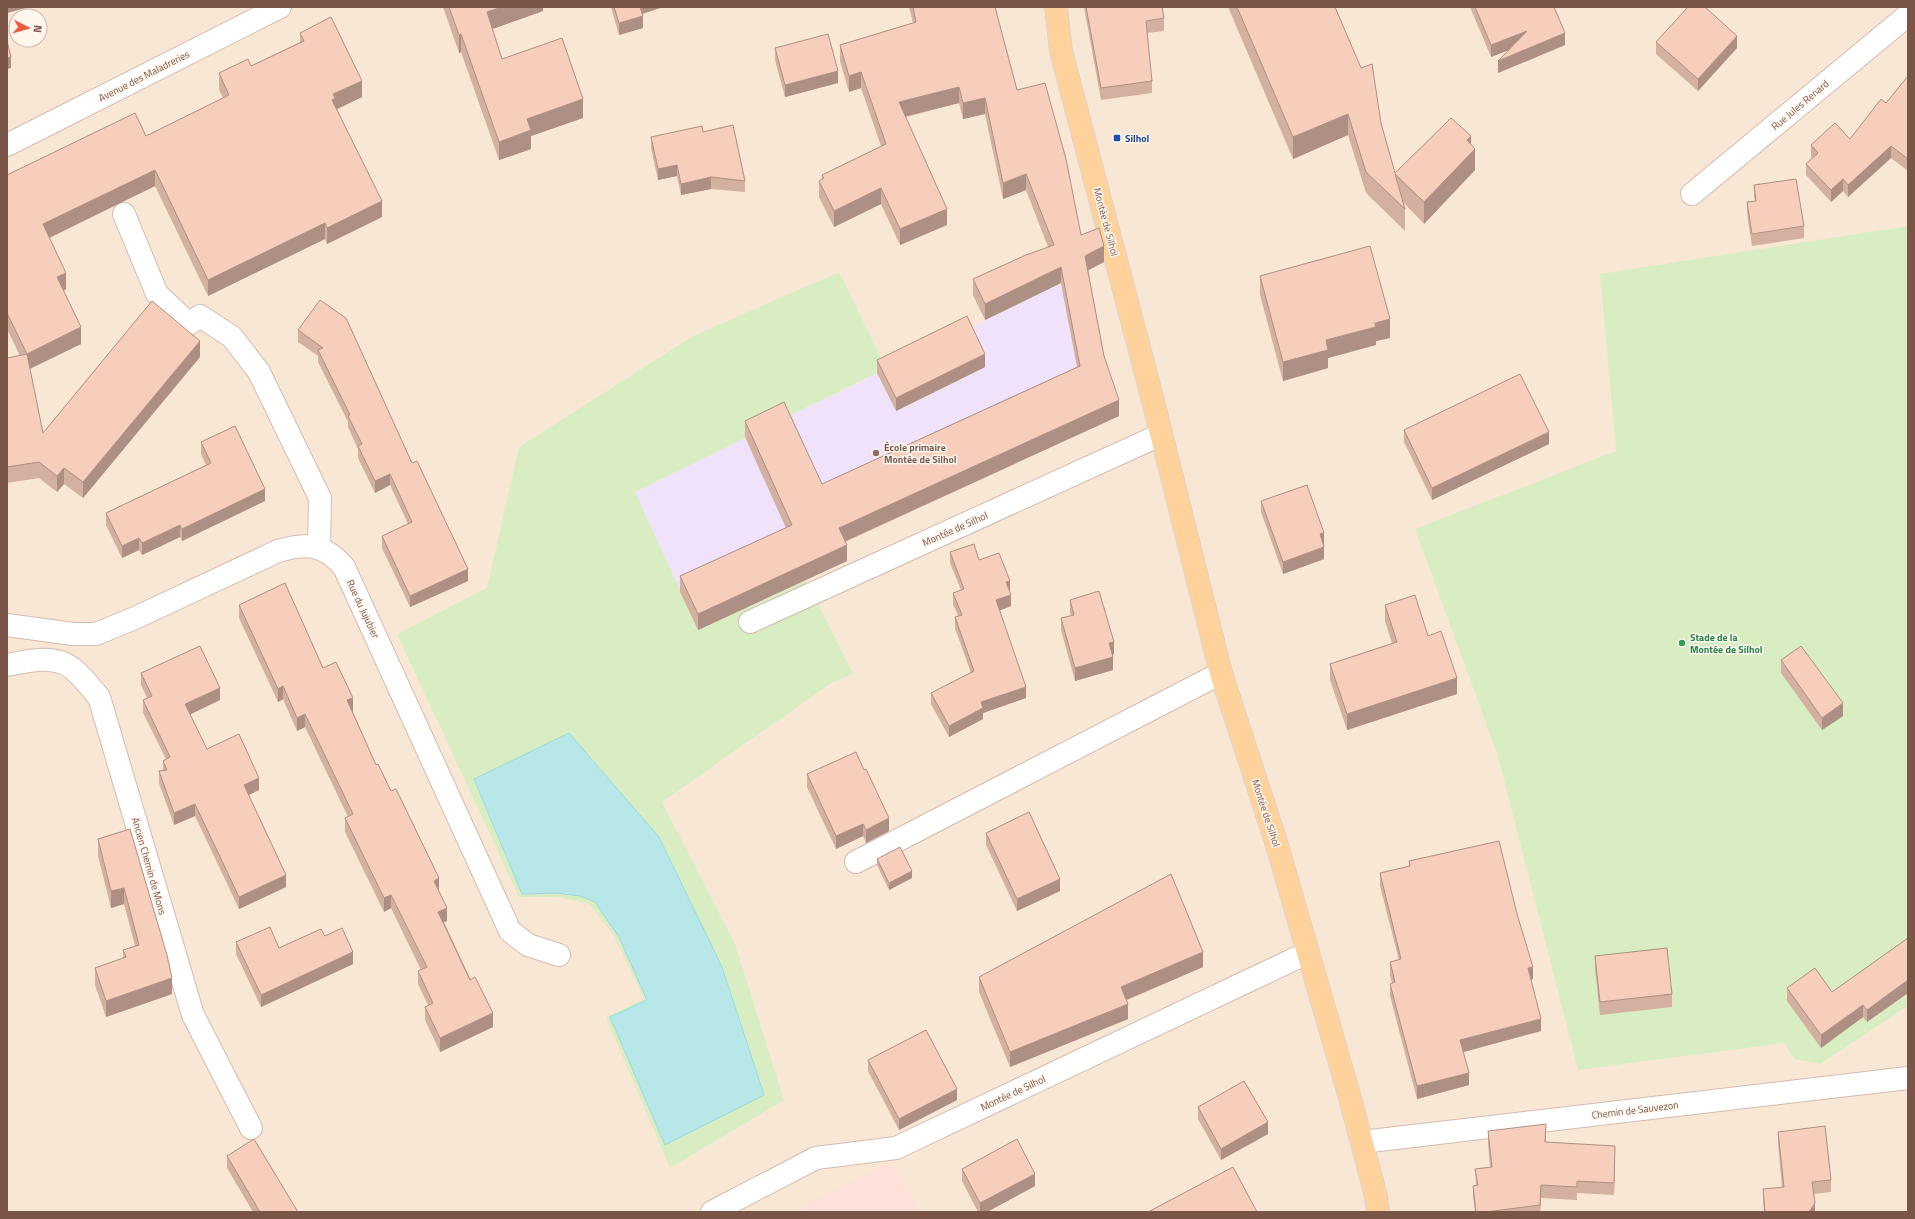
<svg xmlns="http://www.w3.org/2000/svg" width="1915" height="1219" font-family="'Titillium Web',sans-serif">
<rect width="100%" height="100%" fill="#fef3e6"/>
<path fill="#f9e7d6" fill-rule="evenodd" d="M7,7H1908V1212H7ZM16,16H40V40H16Z"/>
<path fill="#ffe1d9" d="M891,1161L921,1212H805L803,1205Z"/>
<path fill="#f0e2fb" d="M1085,275L1104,371L1119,416L839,544L847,561L698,630L635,492L1051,288Z"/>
<g fill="#d8eec2">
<path d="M1908,226V1006L1820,1064L1794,1059L1784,1043L1578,1070L1498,756L1415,529L1616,451L1600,274Z"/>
<path d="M839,272L886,368L635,492L698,630L806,580L853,674L830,684L662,802L735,944L784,1100L670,1168L606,1017L644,999L614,936L589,904L558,897H519L397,634L487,588L519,447L693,336Z"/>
</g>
<path fill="#b8e7ea" stroke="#9dd9dd" d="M569,733L659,837L722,967L764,1095L665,1145L610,1017L647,1000L619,937L595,902L580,896L556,893L522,894L474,779Z"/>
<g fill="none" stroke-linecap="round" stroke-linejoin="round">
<defs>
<g id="minor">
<path d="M7,145L280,7"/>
<path d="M1692,194L1908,15"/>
<path d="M124,214L157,294L189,324L200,316L232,337L259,372L320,498L319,547"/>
<path d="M750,622L1160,435"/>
<path d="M7,625L73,634H96L135,618L278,551C306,543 323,543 344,567L510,931L528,945L559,955"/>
<path d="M7,665C28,661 55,654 73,669C83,677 91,688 99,697L193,1015L251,1128"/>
<path d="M856,862L1221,673"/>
<path d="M1362,1142L1908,1078"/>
<path d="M712,1212L816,1158L896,1148L1307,953"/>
</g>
<path id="major" d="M1056,7L1061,51L1150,389L1221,673L1277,845L1350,1098L1376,1196L1378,1212"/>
</defs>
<use href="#minor" stroke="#d4bbad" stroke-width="24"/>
<use href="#major" stroke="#ddd3cf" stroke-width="24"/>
<use href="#minor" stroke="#fff" stroke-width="22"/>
<use href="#major" stroke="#ffd29c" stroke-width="22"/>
</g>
<g fill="#d4b0a1">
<path d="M443,7H543V11L492,29L502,59L583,118L531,136V149L499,160L461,52L459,53Z"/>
<path d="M611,7H663L642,14L643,28L619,35Z"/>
<path d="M909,7H995L1017,90L1081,235L1104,262L1088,270L1104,356L1119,416L845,542L847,561L698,630L680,592V576L786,528L745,437V421L822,484L1077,367L1061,283L985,320L973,295V279L1048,247L1026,190L1003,199L985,114L963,119L959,103L906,117L947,225L900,245L881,204L834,227L819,197V181L822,179V175L881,146L861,88L849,92L840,61V45L913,23Z"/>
<path d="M1084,7H1162L1164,18V31L1147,33L1152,81V93L1101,100Z"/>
<path d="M1228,7H1335L1381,123L1395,173L1471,145L1475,170L1424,224L1404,203L1405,209V231L1366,193L1348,135L1293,159Z"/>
<path d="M1470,7H1554L1565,45L1498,73L1508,50L1491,57Z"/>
<path d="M300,33L362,97L337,109L382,217L327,244L325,239L208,296L155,186L49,237L66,289L64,291L81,344L30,369L43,433L200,357L83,498L64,484L57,492L39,478L7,483V358L20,356L7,329V175L146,136L223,98L219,90V73L251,66L300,42Z"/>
<path d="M1656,42L1737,48L1698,91L1656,54Z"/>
<path d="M775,48L838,83L785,97L775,60Z"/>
<path d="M1908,76V171L1891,158L1848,197L1843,191L1831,202L1806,175V164L1812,158L1811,157V145L1850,139L1886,103Z"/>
<path d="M703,132L745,181V192L711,189L681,195L677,176L658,180L651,148V137Z"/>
<path d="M1754,185L1804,226V238L1752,246L1747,214V202L1755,201L1754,197Z"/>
<path d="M1260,276L1390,338L1376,341V345L1328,358V368L1283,381L1260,295Z"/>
<path d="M320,300L412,463L468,581L410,607L382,548V536L408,524L390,485L375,493L358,458V449L348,427V422L318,362V356L298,342V330Z"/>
<path d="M877,360L985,367L896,411L877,373Z"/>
<path d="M1404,430L1549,444L1432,500L1404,442Z"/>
<path d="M201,442L265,501L182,541L180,537L142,555L139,550L122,558L106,525V513L206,465L201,454Z"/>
<path d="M1261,501L1324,544V559L1283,574L1261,512Z"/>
<path d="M950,552L979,560L1010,592L1011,606L1000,610L1026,698L983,713V719L949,737L931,704V693L971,673L955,628V617L958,616L953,604V593L961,590L950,563Z"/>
<path d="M1070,600L1114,654L1113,655V670L1075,681L1061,630V618L1071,616L1070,612Z"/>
<path d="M239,605L323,668L353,712L376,765L439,891L447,921L444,922L493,1027L440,1052L425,1020V1007L428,1005L418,984V971L421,970L391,908L384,912L345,832V818L348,817L305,727L297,731L283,699L278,702L239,618Z"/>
<path d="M1385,605L1428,636L1457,694L1347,730L1330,680V664L1392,643L1385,621Z"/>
<path d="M1781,660L1843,716L1822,730L1781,673Z"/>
<path d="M141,673L220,700L190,714L207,749L259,790L249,795L286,887L239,909L195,816L174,825L159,783V771L163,770V761L166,759L143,713V700L147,698L141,685Z"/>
<path d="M807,774L889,831L866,843L863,836L836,849L807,787Z"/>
<path d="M130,829L172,994L106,1017L95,985V968L123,958V950L135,946L124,904L111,908L98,856V839Z"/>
<path d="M986,833L1060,891L1017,911L986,845Z"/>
<path d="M877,859L912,878L889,890L877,865Z"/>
<path d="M1409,861L1533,979L1531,980L1541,1031L1463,1052L1469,1085L1417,1099L1390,996V984L1392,983L1390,975V962L1399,960L1380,886V873L1409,866Z"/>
<path d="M325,936L353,964L261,1007L236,954V942L279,948Z"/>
<path d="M1908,938V993L1867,1022L1863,1017L1821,1048L1787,1001V988L1832,992Z"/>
<path d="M1595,956L1672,994V1007L1600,1015L1595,969Z"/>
<path d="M1203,967L1127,1000L1128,1019L1010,1067L979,992V977Z"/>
<path d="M868,1060L957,1100L899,1130L868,1071Z"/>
<path d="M1198,1107L1268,1134L1221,1160L1198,1119Z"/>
<path d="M1488,1131L1546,1136V1142L1615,1158L1614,1195L1577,1193V1200L1541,1198L1540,1212H1475L1473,1198V1186L1476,1185L1475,1169L1490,1167L1488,1144Z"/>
<path d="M1778,1132L1831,1180V1192L1814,1194L1815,1212H1764L1763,1202V1189L1782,1187L1778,1144Z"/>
<path d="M227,1156L298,1212H253L227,1168Z"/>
<path d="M962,1169L1035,1186L987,1212H978L962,1181Z"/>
</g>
<g fill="#ad9083">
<path d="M7,7H26V8L7,13Z"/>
<path d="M502,7H543V11L487,31V12Z"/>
<path d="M639,7H663L639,15Z"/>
<rect x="7" y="16" width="1" height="11"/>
<path d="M643,16V28L619,35V23Z"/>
<path d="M1527,31V43L1491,57V45Z"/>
<path d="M1565,33V45L1498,73V61Z"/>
<path d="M461,34V52L459,53V35Z"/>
<path d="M1737,36V48L1698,91V79Z"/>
<path d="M11,57V68L7,69V58Z"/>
<path d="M838,71V83L785,97V85Z"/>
<path d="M861,72V88L849,92V76Z"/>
<path d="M362,81V97L335,110L332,100L333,94Z"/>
<path d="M959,87V103L899,118V102Z"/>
<path d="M985,98V114L963,119V103Z"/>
<path d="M583,99V118L531,136V149L499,160V142L527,119Z"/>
<path d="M1348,114V135L1293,159V137Z"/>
<path d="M1471,136V153L1475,149V170L1424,224V202L1467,140Z"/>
<path d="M1891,146V158L1848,197V185Z"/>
<path d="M677,165V176L658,180V169Z"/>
<path d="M155,170V186L43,241V224Z"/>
<path d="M1026,174V190L1003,199V183Z"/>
<path d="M711,177V189L681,195V184Z"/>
<path d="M1843,179V191L1831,202V190Z"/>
<path d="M881,188V204L834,227V211Z"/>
<path d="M382,201V217L327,244V228Z"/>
<path d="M947,209V225L900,245V229Z"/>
<path d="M325,223V239L208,296V280Z"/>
<path d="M1104,246V262L1085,272V256Z"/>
<path d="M1061,267V283L985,320V304Z"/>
<path d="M66,273V289L57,294V277Z"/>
<path d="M1390,319V338L1376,341V345L1328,358V368L1283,381V362L1326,340L1375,323Z"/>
<path d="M81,327V344L27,370V354Z"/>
<path d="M200,341V357L83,498V482Z"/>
<path d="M985,354V367L896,411V398Z"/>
<path d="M1119,400V416L839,544V528Z"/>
<path d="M1549,432V444L1432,500V488Z"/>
<path d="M64,468V484L57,492V476Z"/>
<path d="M390,474V485L375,493V481Z"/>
<path d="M265,489V501L182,541V529Z"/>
<path d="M180,525V537L142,555V543Z"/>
<path d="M1324,533V544L1320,546V534Z"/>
<path d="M139,538V550L122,558V546Z"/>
<path d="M847,545V561L698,630V614Z"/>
<path d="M1324,547V559L1283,574V562Z"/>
<path d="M468,569V581L410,607V596Z"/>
<path d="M1010,581V592L1006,582Z"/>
<path d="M1011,595V606L996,612V600Z"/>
<path d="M1114,642V654L1109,656V643Z"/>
<path d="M1113,657V670L1075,681V668Z"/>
<path d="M1457,678V694L1347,730V714Z"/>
<path d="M283,686V699L278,702V689Z"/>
<path d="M1026,687V698L983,713V719L949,737V726L981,702Z"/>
<path d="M220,688V700L185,717V704Z"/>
<path d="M353,698V712L347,714V700Z"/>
<path d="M1843,703V716L1822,730V718Z"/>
<path d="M305,714V727L297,731V718Z"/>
<path d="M259,778V790L244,797V785Z"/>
<path d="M195,804V816L174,825V813Z"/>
<path d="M889,818V831L866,843V830Z"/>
<path d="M863,824V836L836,849V836Z"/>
<path d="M912,871V878L889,890V883Z"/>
<path d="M286,875V887L239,909V897Z"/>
<path d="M439,878V891L434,881Z"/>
<path d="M1060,879V891L1017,911V899Z"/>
<path d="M124,888V904L111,908V891Z"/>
<path d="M391,895V908L384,912V898Z"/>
<path d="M447,908V921L438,925V912Z"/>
<path d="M353,952V964L261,1007V995Z"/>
<path d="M1203,952V967L1121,1002V987Z"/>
<path d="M1533,967V979L1528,980V968Z"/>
<path d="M172,978V994L106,1017V1001Z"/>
<path d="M1908,980V993L1867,1022V1010Z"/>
<path d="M1128,1004V1019L1010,1067V1052Z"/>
<path d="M1863,1005V1017L1821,1048V1035Z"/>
<path d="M493,1013V1027L440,1052V1038Z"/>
<path d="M1541,1019V1031L1460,1053V1040Z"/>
<path d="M1469,1073V1085L1417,1099V1086Z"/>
<path d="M957,1089V1100L899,1130V1119Z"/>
<path d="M1268,1122V1134L1221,1160V1149Z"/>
<path d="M1546,1124V1136L1545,1155V1142Z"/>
<path d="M1615,1146V1158L1614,1195V1183Z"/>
<path d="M1035,1174V1186L987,1212H980V1203Z"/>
<path d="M1541,1185V1198L1540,1212V1205Z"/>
<path d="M1815,1203V1212H1809Z"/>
</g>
<g fill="#f7cdbb" stroke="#ad9083">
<path d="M449,7H502L487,12L502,59L562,38L583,99L527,119L531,130L499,142L461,34L459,35Z"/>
<path d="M614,7H640L643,16L619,23Z"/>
<path d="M913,7H995L1017,90L1045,83L1066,159L1081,235L1099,228L1104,246L1085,256L1104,356L1119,400L839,528L847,545L698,614L680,576L792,525L745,421L784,402L822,484L1080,366L1061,267L985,304L973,279L1026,255L1054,245L1026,174L1003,183L985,98L963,103L959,87L899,102L947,209L900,229L881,188L834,211L819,181L824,178L822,175L886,144L861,72L849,76L840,45L916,22Z"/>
<path d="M1086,7H1162L1164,18L1146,21L1152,81L1101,88Z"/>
<path d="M1237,7H1335L1361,68L1372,64L1381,123L1395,173L1451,118L1471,136L1467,140L1475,149L1424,202L1395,174L1405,209L1366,172L1348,114L1293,137Z"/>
<path d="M1475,7H1554L1565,33L1498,61L1527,31L1491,45Z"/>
<path d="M1688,7H1705L1737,36L1698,79L1656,42Z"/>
<path d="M331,17L362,81L333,94L335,98L332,100L382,201L327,228L325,223L208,280L155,170L43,224L66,273L57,277L81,327L27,354L7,313V175L135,113L146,136L229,95L219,73L248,59L251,66L304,41L300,33Z"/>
<path d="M828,34L838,71L785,85L775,48Z"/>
<path d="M7,41L11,57L7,58Z"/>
<path d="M1908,76V159L1891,146L1848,185L1843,179L1831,190L1806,164L1818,153L1811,145L1835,123L1850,139L1881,99L1886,103Z"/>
<path d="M733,125L745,181L711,177L681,184L677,165L658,169L651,137L702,126L703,132Z"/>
<path d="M1796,179L1804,226L1752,234L1747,202L1756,201L1754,185Z"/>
<path d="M1370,246L1390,319L1375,323L1376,327L1326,340L1328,350L1283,362L1260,276Z"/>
<path d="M320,300L346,318L412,463L417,461L468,569L410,596L382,536L412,522L390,474L375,481L358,446L362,444L348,416L350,415L318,350L323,348L298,330Z"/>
<path d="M152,301L200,341L83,482L64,468L57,476L39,462L7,467V358L27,354L43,433Z"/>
<path d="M967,316L985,354L896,398L877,360Z"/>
<path d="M1520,374L1549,432L1432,488L1404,430Z"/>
<path d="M235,426L265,489L182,529L180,525L142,543L139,538L122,546L106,513L211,463L201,442Z"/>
<path d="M1307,485L1324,533L1320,534L1324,547L1283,562L1261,501Z"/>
<path d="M974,544L979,560L999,553L1010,581L1006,582L1011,595L996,600L1026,687L981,702L983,708L949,726L931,693L974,671L955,617L962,615L953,593L964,589L950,552Z"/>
<path d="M285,583L323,668L336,662L353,698L347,700L376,765L378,764L391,791L396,789L439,878L434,881L447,908L438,912L470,980L475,977L493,1013L440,1038L425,1007L433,1003L418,971L427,967L391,895L384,898L345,818L353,814L305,714L297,718L283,686L278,689L239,605Z"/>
<path d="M1099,591L1114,642L1109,643L1113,657L1075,668L1061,618L1074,615L1070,600Z"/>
<path d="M1415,595L1428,636L1441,631L1457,678L1347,714L1330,664L1397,642L1385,605Z"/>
<path d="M200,646L220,688L185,704L207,749L239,734L259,778L244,785L286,875L239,897L195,804L174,813L159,771L167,770L163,761L170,757L143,700L152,696L141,673Z"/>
<path d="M1801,646L1843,703L1822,718L1781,660Z"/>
<path d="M856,752L864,770L866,769L889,818L866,830L863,824L836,836L807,774Z"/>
<path d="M1029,812L1060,879L1017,899L986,833Z"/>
<path d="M130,829L167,955L172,978L106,1001L95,968L126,957L123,950L139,945L124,888L111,891L98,839Z"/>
<path d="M1499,841L1517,914L1533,967L1528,968L1541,1019L1460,1040L1469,1073L1417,1086L1390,984L1395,982L1390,962L1401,959L1380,873L1410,866L1409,861Z"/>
<path d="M900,847L912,871L889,883L877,859Z"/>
<path d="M1171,874L1203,952L1121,987L1128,1004L1010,1052L979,977Z"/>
<path d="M270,927L279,948L321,929L325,936L342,928L353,952L261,995L236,942Z"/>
<path d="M1908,938V980L1867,1010L1863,1005L1821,1035L1787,988L1815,968L1832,992Z"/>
<path d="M1667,948L1672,994L1600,1002L1595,956Z"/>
<path d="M926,1030L957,1089L899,1119L868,1060Z"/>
<path d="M1244,1081L1268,1122L1221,1149L1198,1107Z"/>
<path d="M1546,1124L1545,1142L1615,1146L1614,1183L1577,1181V1187L1541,1185L1540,1205L1486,1212H1476L1473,1186L1478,1185L1475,1169L1492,1167L1488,1131Z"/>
<path d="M1825,1126L1831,1180L1812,1182L1815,1203L1809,1212H1765L1763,1189L1784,1187L1778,1132Z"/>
<path d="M254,1139L298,1212H260L227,1156Z"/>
<path d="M1017,1139L1035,1174L980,1203L962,1169Z"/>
<path d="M1233,1167L1257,1212H1148Z"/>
</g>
<rect fill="#1a4fb4" stroke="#fff7ee" stroke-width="1.5" x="1113" y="134" width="8" height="8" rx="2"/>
<circle fill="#8d6e63" stroke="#fff7ee" stroke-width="1.5" cx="876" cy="453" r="4"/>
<circle fill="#2e9e5b" stroke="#fff7ee" stroke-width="1.5" cx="1682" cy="643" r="4"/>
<g text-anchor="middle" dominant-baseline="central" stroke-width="3" stroke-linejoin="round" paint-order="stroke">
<g font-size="10" fill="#7b5547" stroke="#fff7ee">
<text transform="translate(144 76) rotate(-27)">Avenue des Maladreries</text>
<text transform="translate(1800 105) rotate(-40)">Rue Jules Renard</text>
<text transform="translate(1106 222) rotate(75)">Montée de Silhol</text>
<text transform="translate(955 529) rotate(-24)">Montée de Silhol</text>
<text transform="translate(363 609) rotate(65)">Rue du Jujubier</text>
<text transform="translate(1266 813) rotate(72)">Montée de Silhol</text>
<text transform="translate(149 866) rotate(74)">Ancien Chemin de Mons</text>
<text transform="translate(1013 1093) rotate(-25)">Montée de Silhol</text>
<text transform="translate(1635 1110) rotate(-7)">Chemin de Sauvezon</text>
</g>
<g font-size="10" font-weight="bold" fill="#164399" stroke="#fff7ee" text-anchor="start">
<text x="1125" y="138">Silhol</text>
</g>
<g font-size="10" font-weight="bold" fill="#785e54" stroke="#fff7ee" text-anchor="start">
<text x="884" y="447">École primaire<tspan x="884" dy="12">Montée de Silhol</tspan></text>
</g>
<g font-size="10" font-weight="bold" fill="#27864d" stroke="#fff7ee" text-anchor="start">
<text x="1690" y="637">Stade de la<tspan x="1690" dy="12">Montée de Silhol</tspan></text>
</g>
</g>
<rect width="1915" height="1219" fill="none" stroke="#7b5547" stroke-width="16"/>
<g transform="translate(28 28) rotate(96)"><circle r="19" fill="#fff7ee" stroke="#cab6ab"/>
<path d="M0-3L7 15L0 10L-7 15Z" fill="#f35840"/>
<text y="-6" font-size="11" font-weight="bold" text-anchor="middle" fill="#7b5547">N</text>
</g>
</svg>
